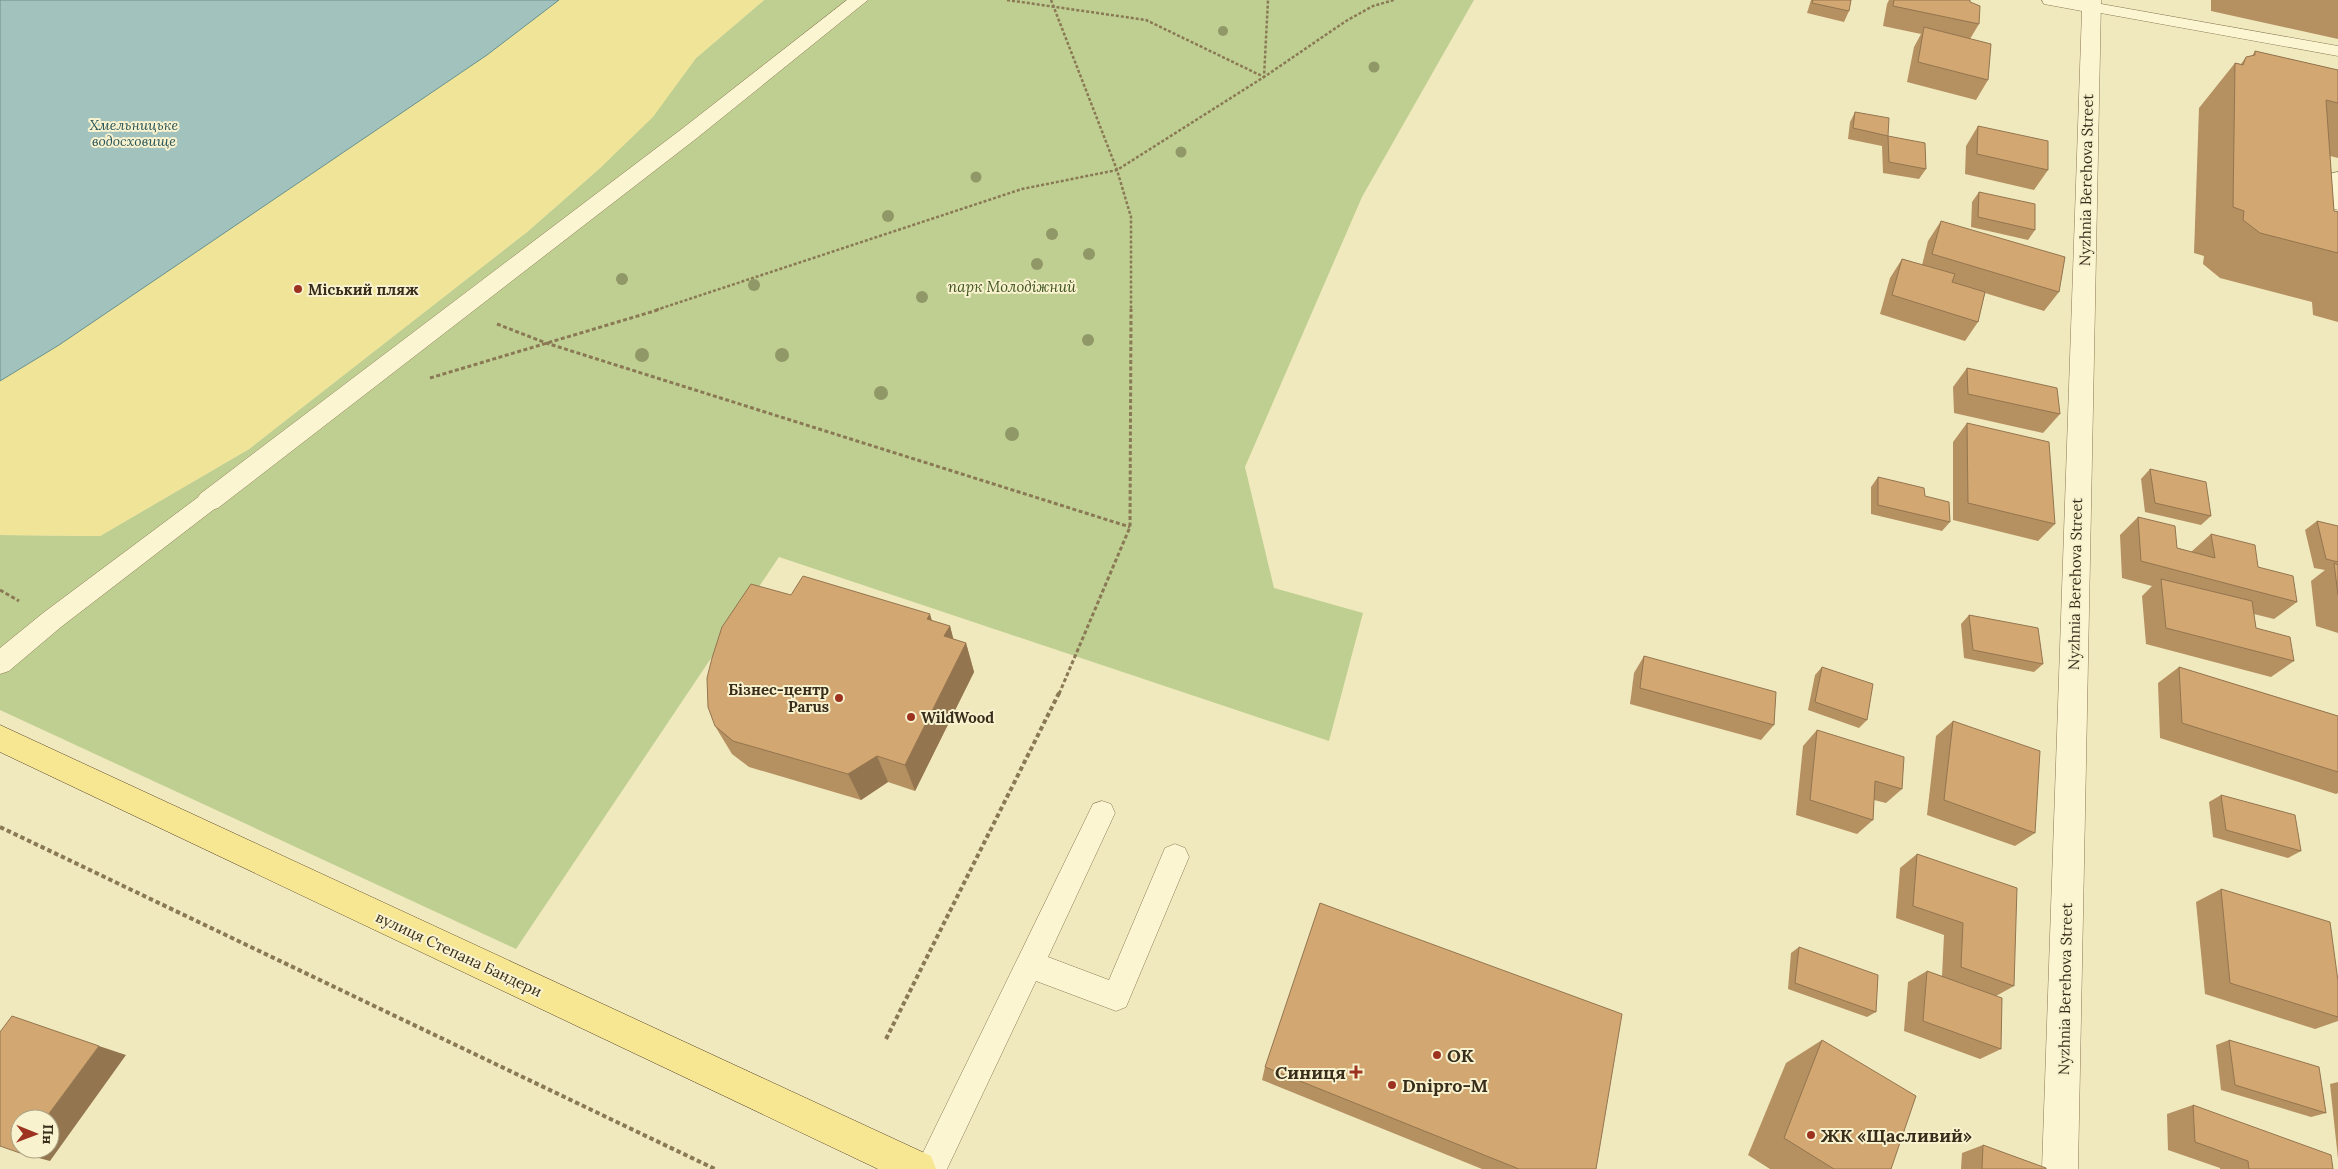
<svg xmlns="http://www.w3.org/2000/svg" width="2338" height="1169" font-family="Lora,serif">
<rect width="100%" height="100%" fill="#f1e9be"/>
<path fill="#bfcf91" d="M764,0H1474L1362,197L1245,467L1274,588L1363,613L1329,741L779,557L516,949L0,710V535L100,536L249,449L527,232L600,168L652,117L696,58Z"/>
<path fill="#efe498" d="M559,0H764L696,58L653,117L600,168L527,232L249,449L100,536L0,535V381L59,345L487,55Z"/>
<path fill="#a2c2bd" stroke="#68908c" d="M0,0H559L487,55L59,345L0,381Z"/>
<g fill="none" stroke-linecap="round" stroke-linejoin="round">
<defs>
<g id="lane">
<path d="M2090,2L2338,46V56L2084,10L2082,7L2084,4Z"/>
<path d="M2338,172V210L2331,208C2326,201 2324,182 2329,174Z"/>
<path d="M209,492L217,495L220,501L217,507L61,627L9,671L0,674V648L43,613L201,495Z"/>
<path d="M1102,801L1111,804L1115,813L1048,957L1109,980L1165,848L1175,844L1185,848L1189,857L1126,1007L1116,1011L1036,981L947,1169H915L1093,804Z"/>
</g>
<g id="street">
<path d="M847,0H868L697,138L218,508L209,511L200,508L196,501L200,494L683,128Z"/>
<path d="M2042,0H2101L2078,1169H2042L2082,11L2044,4Z"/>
</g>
<path id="primary" d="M0,725L931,1156L936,1169H878L0,752Z"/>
</defs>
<use href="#lane" stroke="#8a7955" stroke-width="1"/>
<use href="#street" stroke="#8a7955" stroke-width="1"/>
<use href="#primary" stroke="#57462a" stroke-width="1"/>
<g stroke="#8a7955" stroke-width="2.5" stroke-dasharray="3 2" stroke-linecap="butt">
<path d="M1007,0L1146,20L1264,77L1268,0"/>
<path d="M1051,0L1117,170L1131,217V310"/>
<path d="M656,310L1022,189L1117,170L1264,77L1346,21L1373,6L1394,0"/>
</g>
<g stroke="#8a7955" stroke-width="3" stroke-dasharray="4 2.5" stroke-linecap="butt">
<path d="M497,324L546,343L1130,527"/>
<path d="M430,378L661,309"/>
<path d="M0,590L19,601"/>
<path d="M1059,694L1130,527L1131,309"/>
</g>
<g stroke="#8a7955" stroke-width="4" stroke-dasharray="4.5 3" stroke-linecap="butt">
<path d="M0,827L715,1169"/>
<path d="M886,1039L1059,693"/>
</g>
<use href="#lane" fill="#fbf5d1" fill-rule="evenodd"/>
<use href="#street" fill="#fbf5d1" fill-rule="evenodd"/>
<use href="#primary" fill="#f7e692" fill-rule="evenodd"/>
</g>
<g fill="#909867">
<circle cx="1223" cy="31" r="5"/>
<circle cx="1374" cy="67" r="5.5"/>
<circle cx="1181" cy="152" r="5.5"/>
<circle cx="976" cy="177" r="5.5"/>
<circle cx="888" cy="216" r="6"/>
<circle cx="1052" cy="234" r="6"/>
<circle cx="1089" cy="254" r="6"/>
<circle cx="1037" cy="264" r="6"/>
<circle cx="622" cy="279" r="6"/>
<circle cx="754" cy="285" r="6"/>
<circle cx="922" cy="297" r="6"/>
<circle cx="1088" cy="340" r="6"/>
<circle cx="642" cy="355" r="7"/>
<circle cx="782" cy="355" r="7"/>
<circle cx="881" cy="393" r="7"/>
<circle cx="1012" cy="434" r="7"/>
</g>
<g fill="#b59061">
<path d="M1811,0H1851L1849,11L1844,22L1807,13Z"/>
<path d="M1889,0H1970V2L1979,24L1970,39L1988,80L1976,100L1907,82L1914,47L1921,34L1883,26L1887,4Z"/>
<path d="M2211,0H2338V39L2211,11Z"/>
<path d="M2255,51L2338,70V158L2330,156L2334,211L2338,212V322L2313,315L2312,302L2220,278L2203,264L2204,256L2194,253L2199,108L2235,63L2241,64L2246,57L2252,56Z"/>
<path d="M1855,112L1888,136L1926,169L1919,179L1883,173L1882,146L1848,139L1850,122Z"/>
<path d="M1978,126L2048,170L2034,190L1965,174L1966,146Z"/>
<path d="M1979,192L2035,230L2028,240L1971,227L1972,202Z"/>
<path d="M1941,221L2059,292L2044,311L1985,293L1978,322L1965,341L1880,314L1890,278L1902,259L1922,265L1928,241Z"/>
<path d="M1967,368L2060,414L2043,433L1954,413L1953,387Z"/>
<path d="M1967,423L2055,524L2038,541L1953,520V442Z"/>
<path d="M2150,469L2211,516L2201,525L2145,512L2141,479Z"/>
<path d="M1878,477L1925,496L1950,522L1942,531L1871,514V487Z"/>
<path d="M2138,517L2177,548L2191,552L2211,534L2258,567L2297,602L2274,619L2254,614L2256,628L2294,661L2271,677L2146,644L2142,596L2152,586L2122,578L2120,535Z"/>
<path d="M2317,521L2338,526V633L2316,626L2311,581L2325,570L2314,568L2305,530Z"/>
<path d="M791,595L932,621L950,626L953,639L966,643L974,672L915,791L888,782L861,800L749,767L732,754L715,726Z"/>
<path d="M1969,615L2043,664L2034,672L1964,658L1961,624Z"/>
<path d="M1644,656L1774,725L1761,740L1630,704L1634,673Z"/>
<path d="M1822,667L1867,720L1859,728L1808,710L1815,675Z"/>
<path d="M2179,667L2338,716V793L2336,794L2160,738L2158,683Z"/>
<path d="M1953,721L2035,833L2015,846L1927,815L1936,736Z"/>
<path d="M1817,730L1902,789L1886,803L1874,800L1873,820L1857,834L1796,815L1803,746Z"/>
<path d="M2221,795L2301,851L2288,858L2213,837L2209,802Z"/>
<path d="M1917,854L2014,986L1996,996L2001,1049L1980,1059L1904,1031L1908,982L1927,971L1942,976L1944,935L1896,918L1900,868Z"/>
<path d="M2221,889L2338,981V1021L2315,1029L2205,994L2196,902Z"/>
<path d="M1799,947L1876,1012L1867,1017L1788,989L1791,953Z"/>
<path d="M1822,1040L1891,1169H1770L1748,1155L1786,1063Z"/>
<path d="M2229,1040L2326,1113L2311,1117L2221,1090L2216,1045Z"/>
<path d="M1265,1067L1596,1169H1482L1262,1080Z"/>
<path d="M2338,1082V1159L2330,1084Z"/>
<path d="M2193,1105L2333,1169H2220V1168L2168,1150L2167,1114Z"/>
<path d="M1983,1145L2046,1169H1961L1962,1153Z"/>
</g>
<g fill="#93754f">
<path d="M930,614L939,644L927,619Z"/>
<path d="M950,626L958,656L944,636Z"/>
<path d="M966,643L974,672L915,791L905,765Z"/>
<path d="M877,756L888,782L861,800L848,774Z"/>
<path d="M99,1046L126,1055L50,1161L20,1153L23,1149H50V1119H45Z"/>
</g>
<g fill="#d2a771" stroke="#93754f">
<path d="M1813,0H1851L1849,11L1812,3Z"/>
<path d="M1894,0H1970V2L1980,6L1979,24L1893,6Z"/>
<path d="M1924,27L1991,44L1988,80L1918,62Z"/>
<path d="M2255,51L2338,70V103L2326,100L2334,211L2338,212V253L2260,233L2243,220L2244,211L2233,207L2235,63L2243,65L2246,57L2255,55Z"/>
<path d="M1855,112L1889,118L1888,136L1925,143L1926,169L1889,162L1888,136L1853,128Z"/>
<path d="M1978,126L2048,141V170L1977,154Z"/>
<path d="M1979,192L2035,204V230L1978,217Z"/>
<path d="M1941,221L2065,257L2059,292L1932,254Z"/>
<path d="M1902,259L1955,274L1952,282L1985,292L1978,322L1892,295Z"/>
<path d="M1967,368L2057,388L2060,414L1968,394Z"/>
<path d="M1967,423L2049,442L2055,524L1968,503Z"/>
<path d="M2150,469L2206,482L2211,516L2155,503Z"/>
<path d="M1878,477L1924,488L1925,496L1949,502L1950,522L1878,505Z"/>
<path d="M2138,517L2175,526L2177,548L2215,558L2211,534L2255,545L2258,567L2293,576L2297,602L2141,561Z"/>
<path d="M2317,521L2338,526V562L2326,559Z"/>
<path d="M2334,563L2338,565V595Z"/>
<path d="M803,576L930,614L927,619L950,626L944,636L966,643L905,765L877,756L848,774L733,741L715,726L708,707L707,678L712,658L722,627L751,584L791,595Z"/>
<path d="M2161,579L2252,601L2256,628L2290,637L2294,661L2166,628Z"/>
<path d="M1969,615L2038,628L2043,664L1973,650Z"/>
<path d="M1644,656L1776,692L1774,725L1640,688Z"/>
<path d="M1822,667L1873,684L1867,720L1815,702Z"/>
<path d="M2179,667L2338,716V772L2182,723Z"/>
<path d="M1953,721L2040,751L2035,833L1944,800Z"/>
<path d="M1817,730L1904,757L1902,789L1875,781L1873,820L1810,800Z"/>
<path d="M2221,795L2295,815L2301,851L2226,830Z"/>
<path d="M1917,854L2017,888L2014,986L1961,967L1963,923L1913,906Z"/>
<path d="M2221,889L2330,922L2338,981V1017L2230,983Z"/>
<path d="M1320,903L1622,1014L1596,1169H1519L1265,1067Z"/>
<path d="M1799,947L1878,975L1876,1012L1795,983Z"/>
<path d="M1927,971L2002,998L2001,1049L1923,1021Z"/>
<path d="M12,1016L99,1046L45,1119H20V1149H23L20,1153L0,1146V1032Z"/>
<path d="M1822,1040L1916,1096L1891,1169H1834L1784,1138Z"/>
<path d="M2229,1040L2319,1067L2326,1113L2235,1085Z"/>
<path d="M2193,1105L2331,1155L2333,1169H2249L2248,1161L2195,1142Z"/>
<path d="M1983,1145L2046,1168V1169H1982Z"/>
</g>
<g fill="#9d3221" stroke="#f8f2ce" stroke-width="2">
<circle cx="298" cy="289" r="5"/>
<circle cx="839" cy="698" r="5"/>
<circle cx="911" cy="717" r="5"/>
<circle cx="1437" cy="1055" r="5"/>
<path d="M1353.5 1064.5h5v5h5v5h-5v5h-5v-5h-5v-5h5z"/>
<circle cx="1392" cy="1085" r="5"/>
<circle cx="1811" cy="1135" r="5"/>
</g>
<g text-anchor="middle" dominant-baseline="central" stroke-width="4" stroke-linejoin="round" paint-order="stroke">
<g font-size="14" font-style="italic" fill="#295559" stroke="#f8f2ce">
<text x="134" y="125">Хмельницьке<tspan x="134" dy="16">водосховище</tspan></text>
</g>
<g font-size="15" fill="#382d1b" stroke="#f8f2ce">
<text transform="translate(2086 180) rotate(-89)">Nyzhnia Berehova Street</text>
<text transform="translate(2075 584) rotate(-89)">Nyzhnia Berehova Street</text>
<text transform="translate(459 954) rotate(25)">вулиця Степана Бандери</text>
<text transform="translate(2065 989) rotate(-89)">Nyzhnia Berehova Street</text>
</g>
<g font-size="15" font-style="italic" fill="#415620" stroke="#f8f2ce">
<text x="1012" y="286">парк Молодіжний</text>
</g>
<g font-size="15" font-weight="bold" fill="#382d1b" stroke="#f8f2ce" text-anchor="start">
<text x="308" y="289">Міський пляж</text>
<text x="829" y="689" text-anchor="end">Бізнес-центр<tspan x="829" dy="17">Parus</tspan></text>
<text x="921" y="717">WildWood</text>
</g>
<g font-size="18" font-weight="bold" fill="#382d1b" stroke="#f8f2ce" text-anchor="start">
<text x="1447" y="1055">OK</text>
<text x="1346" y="1072" text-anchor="end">Синиця</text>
<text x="1402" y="1085">Dnipro-M</text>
<text x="1821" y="1135">ЖК «Щасливий»</text>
</g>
</g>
<g transform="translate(35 1134) rotate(91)"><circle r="24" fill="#f8f2ce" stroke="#aba386"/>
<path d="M0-4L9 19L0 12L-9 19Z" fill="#9d3221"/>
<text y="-8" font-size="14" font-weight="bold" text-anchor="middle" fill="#382d1b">Пн</text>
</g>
</svg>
